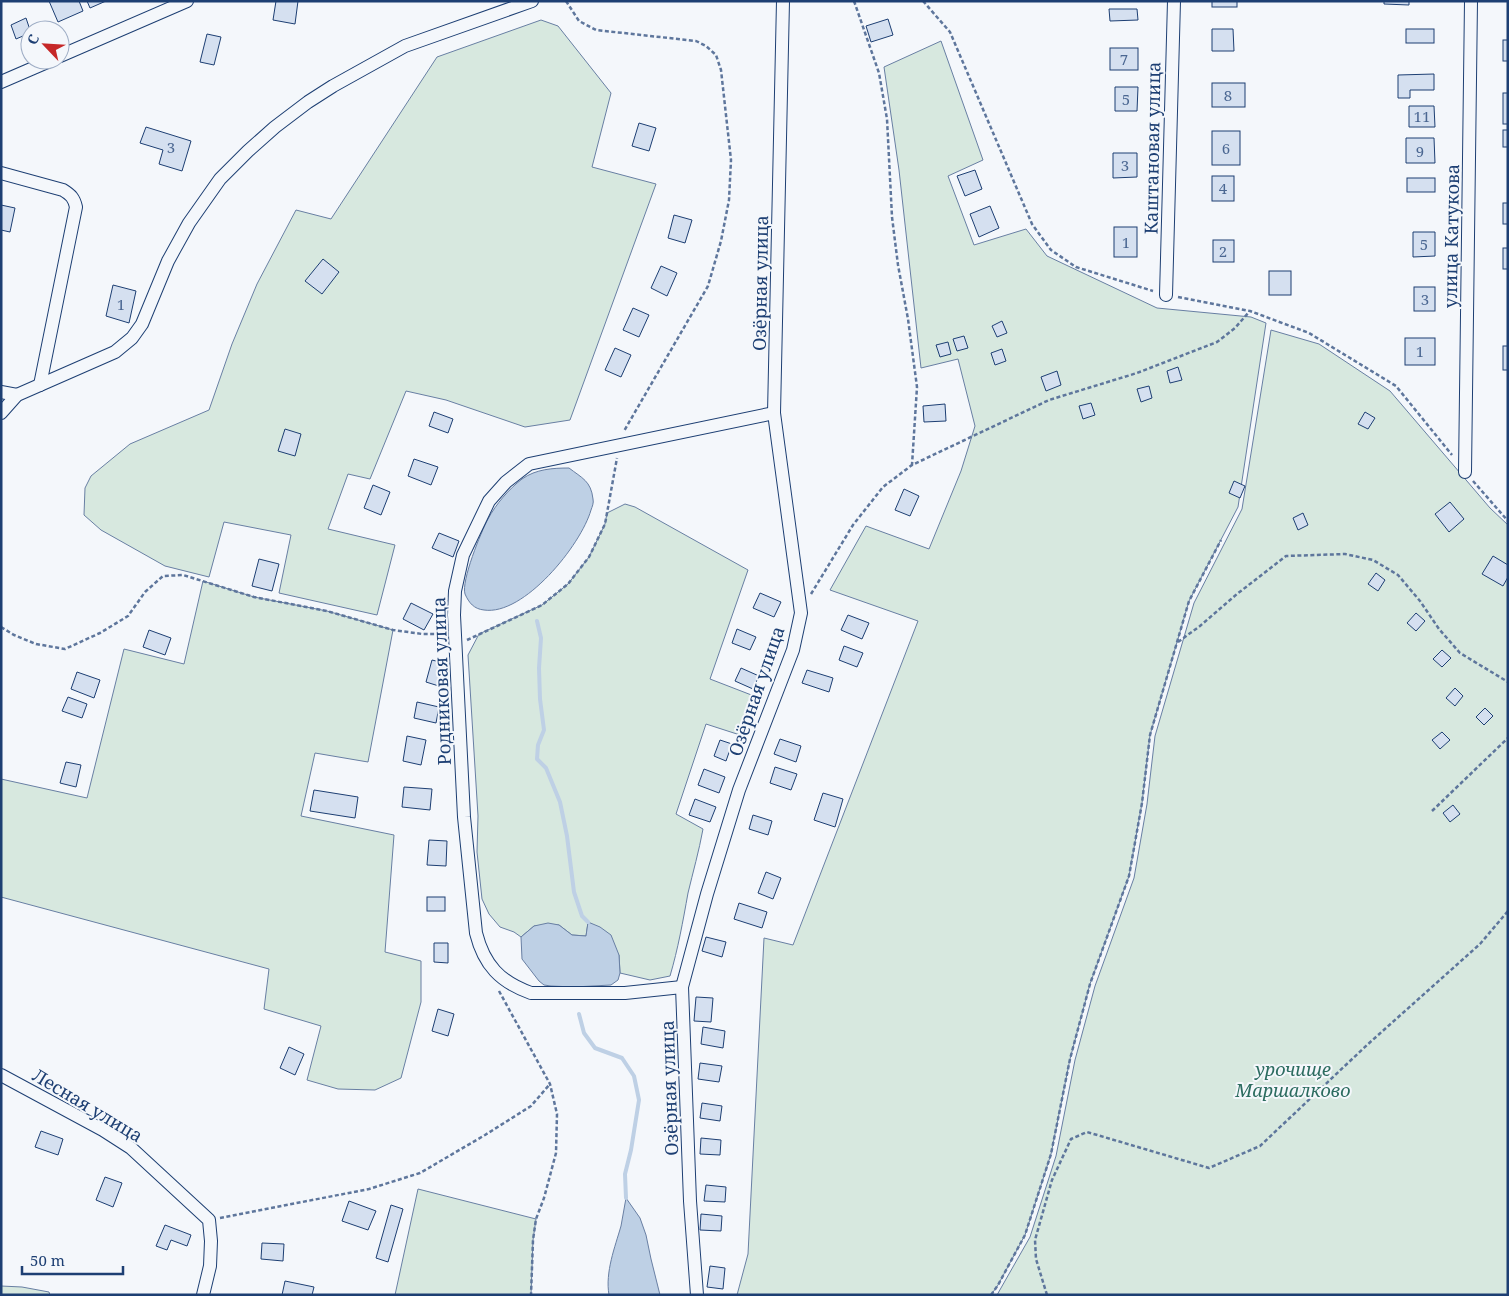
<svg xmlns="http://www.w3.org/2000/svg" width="1509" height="1296" font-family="'Noto Serif',serif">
<rect width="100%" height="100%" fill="#f4f7fb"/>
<g fill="#d7e8df" stroke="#687fa3">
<path d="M541,20L558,26L611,93L592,167L656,184L570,420L525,427L446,400L406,391L370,479L348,474L328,529L395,545L377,615L279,593L291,535L224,522L209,577L165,566L101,530L84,515L85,488L91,476L130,444L209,410L232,344L257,284L296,210L331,219L437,57Z"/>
<path d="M941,41L983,160L948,176L974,245L1026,229L1047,256L1157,308L1251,317L1266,323L1238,507L1189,601L1150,735L1142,803L1129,876L1090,984L1070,1059L1051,1154L1025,1235L998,1285L991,1295H737L748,1254L764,938L793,945L918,621L830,590L866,526L929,549L961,471L975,426L958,359L921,368L899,170L884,67Z"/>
<path d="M1271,330L1319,344L1390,391L1490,508L1508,525V1295H997L1030,1237L1056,1156L1075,1060L1095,986L1134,878L1147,804L1155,736L1194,603L1242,509Z"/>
<path d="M625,504L635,507L748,570L710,679L754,696L740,735L706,724L676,814L703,829C699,851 693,872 688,893C683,921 678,949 670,976L650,980L620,973L619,955L588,923L586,936L572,935L559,925L534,926L521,937L514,932L500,927L489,914L482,899L477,852L478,816L468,655L479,634L542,605L568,584L589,557L605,524L607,513Z"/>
<path d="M203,581L254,597L327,611L393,630L368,762L315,753L301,816L394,835L385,952L421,961V1002L401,1078L375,1090L338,1089L307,1080L321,1026L264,1009L269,969L1,897V779L87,798L124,649L184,664Z"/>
<path d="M418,1189L536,1219L533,1240L531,1295H395Z"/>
<path d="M1,1286L22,1287L49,1292L50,1295H1Z"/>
</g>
<g fill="#bed0e5" stroke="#687fa3">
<path d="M569,468C582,478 591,481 593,499C594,503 592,507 591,510C581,545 524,616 484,610C474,609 469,603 465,594C461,581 481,532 488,519C496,504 509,489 522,479C536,469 553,468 569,468Z"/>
<path d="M588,922L600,927L611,935L619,955L620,973L618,980L611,985L574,987L551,986L544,985L539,981L522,959L521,937L534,926L548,923L559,925L572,935L586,936Z"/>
<path d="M626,1198L640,1218L646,1235L651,1259L660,1295H609C605,1272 615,1247 621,1226C623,1217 624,1207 626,1198Z"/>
</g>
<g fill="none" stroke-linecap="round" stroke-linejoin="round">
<g stroke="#bed0e5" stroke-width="4">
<path d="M537,621L541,638L539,668L540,699L544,730L538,745L537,759L546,768L560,802L567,836L574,892L582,916L588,922"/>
<path d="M579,1014L584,1033L595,1048L622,1058L634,1076L639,1100L631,1150L625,1174L626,1198"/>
</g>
</g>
<g fill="#d5e0f0" stroke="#1d3f73">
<path d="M49,1H79L83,11L58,22Z"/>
<path d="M87,1H106L90,8Z"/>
<path d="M276,1H298L295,24L273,20Z"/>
<rect x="1212" y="1" width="25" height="6"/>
<path d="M1384,1H1409V5L1384,4Z"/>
<path d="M1109,9H1137L1138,20L1110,21Z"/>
<path d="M26,18L30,30V33L16,39L11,25Z"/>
<path d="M888,19L893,35L871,42L866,26Z"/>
<path d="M1212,29H1233L1234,51H1212Z"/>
<rect x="1406" y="29" width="28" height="14"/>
<path d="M207,34L221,37L214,65L200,62Z"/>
<rect x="1503" y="40" width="5" height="21"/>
<rect x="1110" y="48" width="28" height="22"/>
<path d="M1434,74V90H1410V98H1398V75Z"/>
<rect x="1212" y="83" width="33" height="24"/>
<path d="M1115,87H1138L1137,111H1115Z"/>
<rect x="1503" y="93" width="5" height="31"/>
<path d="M1409,106H1434L1435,127H1409Z"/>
<path d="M639,123L656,128L649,151L632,146Z"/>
<path d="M146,127L191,141L182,171L159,164L163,150L140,143Z"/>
<rect x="1503" y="130" width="5" height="17"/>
<rect x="1212" y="131" width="28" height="34"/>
<path d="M1406,138H1434L1435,163H1406Z"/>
<path d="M1113,153H1137V177L1113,178Z"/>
<path d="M975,170L982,189L965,196L957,176Z"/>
<rect x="1212" y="176" width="22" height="25"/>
<rect x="1407" y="178" width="28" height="14"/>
<rect x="1503" y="203" width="5" height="21"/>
<path d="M1,205L15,208L10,232L1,230Z"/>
<path d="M990,206L999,228L979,237L970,214Z"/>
<path d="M674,215L692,220L685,243L668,238Z"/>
<rect x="1114" y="227" width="23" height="30"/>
<path d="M1413,232H1435V256L1413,257Z"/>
<rect x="1213" y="240" width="21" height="22"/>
<rect x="1503" y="248" width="5" height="21"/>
<path d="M323,259L339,272L322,294L305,281Z"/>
<path d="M661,266L677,273L667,296L651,288Z"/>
<rect x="1269" y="271" width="22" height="24"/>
<path d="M113,285L136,291L129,323L106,316Z"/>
<rect x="1414" y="287" width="21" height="24"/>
<path d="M633,308L649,315L639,337L623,330Z"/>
<path d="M1002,321L1007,333L997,337L992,326Z"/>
<path d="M964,336L968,348L957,351L953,339Z"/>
<rect x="1405" y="338" width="30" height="27"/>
<path d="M948,342L951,354L940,357L936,345Z"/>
<rect x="1503" y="346" width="5" height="24"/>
<path d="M615,348L631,355L621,377L605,370Z"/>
<path d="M1002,349L1006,361L995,365L991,353Z"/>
<path d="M1178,367L1182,380L1170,383L1167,371Z"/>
<path d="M1057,371L1061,385L1046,391L1041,377Z"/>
<path d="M1149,386L1152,398L1141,402L1137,389Z"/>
<path d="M1091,403L1095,415L1083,419L1079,406Z"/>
<path d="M945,404L946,421L924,422L923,406Z"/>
<path d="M434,412L453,419L448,433L429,426Z"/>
<path d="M1365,412L1375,418L1368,429L1358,424Z"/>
<path d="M285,429L301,434L295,456L278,451Z"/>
<path d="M414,459L438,467L431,485L408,476Z"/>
<path d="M1234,481L1245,486L1240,498L1229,493Z"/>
<path d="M373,485L390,492L381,515L364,508Z"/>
<path d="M904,489L919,496L910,516L895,510Z"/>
<path d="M1450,502L1464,519L1449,532L1435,514Z"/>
<path d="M1303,513L1308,525L1298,530L1293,518Z"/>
<path d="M439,533L459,541L453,557L432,548Z"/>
<path d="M1493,556L1508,565V577L1503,586L1482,574Z"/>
<path d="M259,559L279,564L272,591L252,586Z"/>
<path d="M1376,573L1385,580L1378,591L1368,584Z"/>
<path d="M760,593L781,602L774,617L753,608Z"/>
<path d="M411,603L433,614L424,630L403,619Z"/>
<path d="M1416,613L1425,621L1416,631L1407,623Z"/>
<path d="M848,615L869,623L862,639L841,630Z"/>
<path d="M737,629L756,637L750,650L732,643Z"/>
<path d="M149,630L171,638L165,655L143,647Z"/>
<path d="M844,646L863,653L857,667L839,660Z"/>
<path d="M1442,650L1451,658L1442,667L1433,659Z"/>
<path d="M432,660L448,664L442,687L426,682Z"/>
<path d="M741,668L759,676L753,689L735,681Z"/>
<path d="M807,670L833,678L829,692L802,683Z"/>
<path d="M77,672L100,680L94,698L71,689Z"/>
<path d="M1455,688L1463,696L1455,706L1446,698Z"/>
<path d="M68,697L87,704L82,718L62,711Z"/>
<path d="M417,702L439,707L436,723L414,718Z"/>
<path d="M1485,708L1493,716L1484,725L1476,717Z"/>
<path d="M1442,732L1450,740L1440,749L1432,740Z"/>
<path d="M407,736L426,740L421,765L403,761Z"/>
<path d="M780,739L801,746L796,762L774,754Z"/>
<path d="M720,740L732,744L726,761L714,756Z"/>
<path d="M66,762L81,765L76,787L60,783Z"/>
<path d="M775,767L797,774L791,790L770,783Z"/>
<path d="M704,769L725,777L719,793L698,785Z"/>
<path d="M404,787L432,789L430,810L402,807Z"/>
<path d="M314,790L358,797L355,818L310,811Z"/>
<path d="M823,793L843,799L835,827L814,820Z"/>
<path d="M695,799L716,807L710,822L689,815Z"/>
<path d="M1453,805L1460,814L1450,822L1443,813Z"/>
<path d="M753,815L772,821L768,835L749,829Z"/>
<path d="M429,840L447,841L446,866L427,865Z"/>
<path d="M766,872L781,878L773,899L758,893Z"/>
<rect x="427" y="897" width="18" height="14"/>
<path d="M739,903L767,912L762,928L734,919Z"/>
<path d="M706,937L726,942L722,957L702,951Z"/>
<path d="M434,943H448V963L434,962Z"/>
<path d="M696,997L713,998L711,1022L694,1021Z"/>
<path d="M438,1009L454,1014L448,1036L432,1031Z"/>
<path d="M703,1027L725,1031L723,1048L701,1044Z"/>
<path d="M289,1047L304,1054L295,1075L280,1068Z"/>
<path d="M700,1063L722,1066L719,1082L698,1079Z"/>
<path d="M702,1103L722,1106L720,1121L700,1118Z"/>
<path d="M41,1131L63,1139L58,1155L35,1147Z"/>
<path d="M701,1138L721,1140L720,1155L700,1154Z"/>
<path d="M105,1177L122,1183L113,1207L96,1200Z"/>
<path d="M706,1185L726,1187L725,1202L704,1201Z"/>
<path d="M349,1201L376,1211L368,1230L342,1221Z"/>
<path d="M391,1205L403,1209L388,1262L376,1258Z"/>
<path d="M701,1214L722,1216L721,1231L700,1230Z"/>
<path d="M165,1225L191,1235L187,1246L171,1240L167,1250L156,1246Z"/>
<path d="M262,1243L284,1244L283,1261L261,1259Z"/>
<path d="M710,1266L725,1268L723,1289L707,1287Z"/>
<path d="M285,1281L314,1287L312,1295H282Z"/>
</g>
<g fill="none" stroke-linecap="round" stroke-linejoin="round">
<defs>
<g id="minor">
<path d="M60,56L187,1"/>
<path d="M1,82L52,60"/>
<path d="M1,173L63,190C71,195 74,198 76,207L40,385"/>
<path d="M1166,295L1174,1"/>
<path d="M1,392L17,395"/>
<path d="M1,413L17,395L115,352L132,338L142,324L168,261L189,223L220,179L248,151L275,127L308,102L333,86L405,46L532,1"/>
<path d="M1465,472L1471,1"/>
<path d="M682,987L625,993H531C500,982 484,965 476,933L464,817L454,615L455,591L463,555L489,501L506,482L529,464L774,413"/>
<path d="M1,1075L103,1130L131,1148L209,1220L211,1241L210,1266L203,1295"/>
<path d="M697,1295L690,1201L682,987L707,894L739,790L793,650L801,613L774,413L783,1"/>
</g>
</defs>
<use href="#minor" stroke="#1d3f73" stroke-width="14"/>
<g stroke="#5e769c" stroke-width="2.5" stroke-dasharray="4 2.5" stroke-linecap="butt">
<path d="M566,1L579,21L596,30L696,41L706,46L716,55L721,70L731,160L729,200L721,241L708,286L624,431"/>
<path d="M854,1L879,73L887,119L892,217L898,265L908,319L917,387L912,465"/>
<path d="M923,1L950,32L1032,224L1051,250L1076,267L1153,291"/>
<path d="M1178,297L1250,311L1309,333L1396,386L1452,455"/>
<path d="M1473,481L1508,521"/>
<path d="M811,594L853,525L883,487L912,465L1049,400L1137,373L1217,342L1235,328L1249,312"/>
<path d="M1,627L14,635L36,644L65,649L100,633L128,616L145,592L163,576L183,575L254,597L327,611L393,630L422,634H444"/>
<path d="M467,640L542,605L568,584L589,557L605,524L617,458"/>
<path d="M1178,642L1200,626L1237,594L1286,556L1345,554L1373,560L1398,575L1420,601L1439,629L1460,653L1508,682"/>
<path d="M1432,811L1508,738"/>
<path d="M499,991L550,1084L557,1114L556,1153L544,1198L536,1219L533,1240L531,1295"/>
<path d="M220,1218L369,1189L420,1173L485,1135L531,1106L550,1084"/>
<path d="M991,1295L998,1285L1025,1235L1051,1154L1070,1059L1090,984L1129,876L1142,803L1150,735L1189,601L1221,540"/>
<path d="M1047,1295L1036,1259L1035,1240L1052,1180L1071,1139L1087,1132L1209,1168L1260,1146L1367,1045L1480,944L1508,911"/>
</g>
<use href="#minor" stroke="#f4f7fb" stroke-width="12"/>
</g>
<g text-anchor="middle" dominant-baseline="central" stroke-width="4" stroke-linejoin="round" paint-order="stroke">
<g font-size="15" fill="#4b6792">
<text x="1124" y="59">7</text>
<text x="1228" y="95">8</text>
<text x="1126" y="99">5</text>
<text x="1422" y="116">11</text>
<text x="171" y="147">3</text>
<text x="1226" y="148">6</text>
<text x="1420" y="151">9</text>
<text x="1125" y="165">3</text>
<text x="1223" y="188">4</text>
<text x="1126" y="242">1</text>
<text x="1424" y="244">5</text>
<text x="1223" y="251">2</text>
<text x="1425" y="299">3</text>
<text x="121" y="304">1</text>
<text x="1420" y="351">1</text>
</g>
<g font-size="18" fill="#1d3f73" stroke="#f4f7fb">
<text transform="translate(1152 148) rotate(-89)">Каштановая улица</text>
<text transform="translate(1451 236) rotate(-89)">улица Катукова</text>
<text transform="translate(760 283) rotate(-89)">Озёрная улица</text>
<text transform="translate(441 681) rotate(-92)">Родниковая улица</text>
<text transform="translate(756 691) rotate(-71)">Озёрная улица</text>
<text transform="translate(669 1088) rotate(-92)">Озёрная улица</text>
<text transform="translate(88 1105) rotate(31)">Лесная улица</text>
</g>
<g font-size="18" font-style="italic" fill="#2c6c60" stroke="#f4f7fb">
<text x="1293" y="1069">урочище<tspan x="1293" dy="21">Маршалково</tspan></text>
</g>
</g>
<rect width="1509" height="1296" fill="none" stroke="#1d3f73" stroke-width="5"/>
<g transform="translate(45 45) rotate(295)"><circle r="24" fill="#f4f7fb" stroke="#9eadc5"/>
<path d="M0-4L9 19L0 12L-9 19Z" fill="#c62828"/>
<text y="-8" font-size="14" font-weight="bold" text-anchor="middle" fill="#1d3f73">С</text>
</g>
<path d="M22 1266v8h101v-8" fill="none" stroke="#1d3f73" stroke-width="2.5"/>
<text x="30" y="1266" font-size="15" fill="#1d3f73" stroke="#f4f7fb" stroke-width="4" paint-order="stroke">50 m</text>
</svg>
